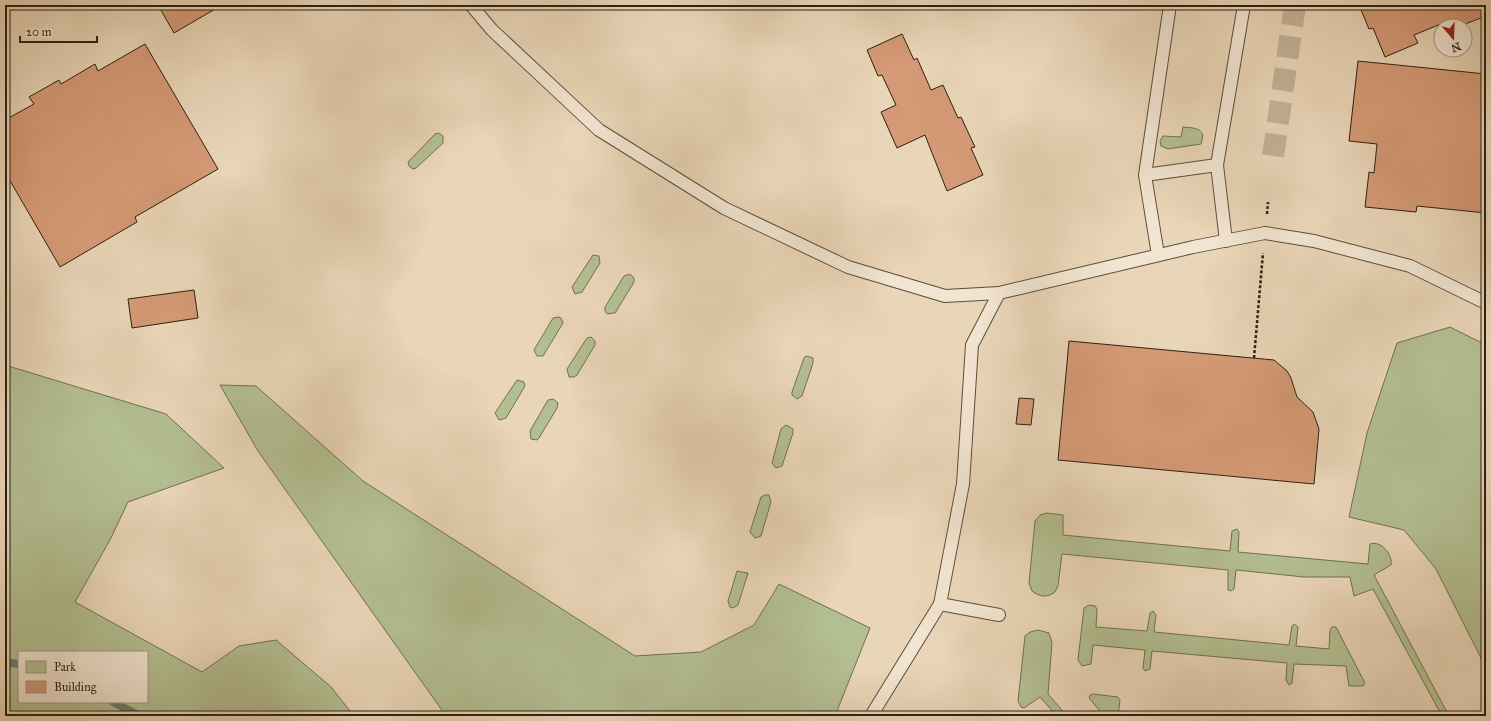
<svg xmlns="http://www.w3.org/2000/svg" width="1491" height="721" font-family="'IM FELL Great Primer',serif">
<rect width="100%" height="100%" fill="#e9d5b7"/>
<filter id="stains"><feTurbulence type="fractalNoise" baseFrequency=".005" numOctaves="4"/><feColorMatrix values="0 0 0 0 .2 0 0 0 0 .09 0 0 0 0 .02 0 0 0 .5 -.17"/></filter>
<radialGradient id="worn" r=".72"><stop offset=".6" stop-color="#630" stop-opacity="0"/><stop offset="1" stop-color="#630" stop-opacity=".3"/></radialGradient>
<g fill="#b3be91" stroke="#707052" fill-rule="evenodd">
<path d="M1183,127C1191,128 1200,127 1203,135L1201,144L1168,149L1161,146L1160,141L1163,136L1181,137Z"/>
<path d="M439,133L443,136V143L416,168L413,169L409,166L408,162L435,134Z"/>
<path d="M593,255L599,256L600,263L582,292L575,294L572,287Z"/>
<path d="M630,274L634,278V282L615,313L607,314L605,311V307L624,276Z"/>
<path d="M558,317L561,318L563,323L543,356H537L534,350L553,318Z"/>
<path d="M1450,327L1486,345V668L1436,569L1404,530L1349,517L1367,433L1397,343Z"/>
<path d="M591,337L595,341V345L577,375L574,377H569L567,369L587,338Z"/>
<path d="M806,356L813,358V363L802,396L797,399L792,395V392L804,358Z"/>
<path d="M5,365L166,414L224,468L128,502L111,538L75,602L202,672L239,646L276,640L331,687L354,716H5ZM19,652H147V702H19Z"/>
<path d="M517,380L524,382L525,386L506,418L499,420L495,413Z"/>
<path d="M220,385L256,386L363,481L635,656L701,652L754,625L779,584L870,628L835,716H446L258,451Z"/>
<path d="M553,399L558,403L557,408L539,438L537,440L531,439L530,431L548,400Z"/>
<path d="M786,425L793,429V433L782,466L776,468L772,463L781,429Z"/>
<path d="M765,495H769L771,502L761,536L755,538L750,532L761,497Z"/>
<path d="M1047,513L1063,515V535L1230,551L1232,531L1237,529L1239,532L1238,552L1368,564L1370,544C1381,540 1393,555 1391,565L1374,575L1449,716H1442L1373,589L1354,596L1350,577H1304L1236,570L1234,589L1231,591L1228,590V570L1062,554L1058,586L1055,592C1047,598 1040,597 1032,591L1029,583L1035,521L1040,515Z"/>
<path d="M737,571L748,573L738,605L733,608L730,607L728,601Z"/>
<path d="M1089,605L1095,606L1097,609L1096,627L1147,631L1150,613L1153,611L1156,615L1154,632L1289,645L1292,626L1294,624L1298,627L1296,646L1329,649L1330,630L1332,627H1336L1365,683L1363,686H1349L1346,666L1294,664L1292,683L1289,685L1286,680L1287,663L1152,651L1150,669L1145,671L1143,668L1145,650L1093,645L1091,664L1082,666L1078,660L1084,608Z"/>
<path d="M1038,630L1049,633L1052,643L1048,694L1067,716H1057L1040,697L1024,708L1021,707L1018,701L1025,636L1030,632Z"/>
<path d="M1093,694L1118,697L1120,700L1118,716H1104L1089,698L1090,695Z"/>
</g>
<g fill="none" stroke-linecap="round" stroke-linejoin="round">
<g stroke="#6c7c71" stroke-width="8">
<path d="M5,665L10,663L19,664"/>
<path d="M113,702L140,716"/>
</g>
</g>
<g fill="#d49a75" stroke="#2c2112">
<path d="M158,5H222L174,33Z"/>
<path d="M1359,5H1486V16L1460,26H1456L1453,19L1414,35L1418,43L1385,57L1373,28L1369,29Z"/>
<path d="M902,34L914,60L917,58L931,90L943,85L958,118L961,117L975,147L971,148L983,175L947,191L925,135L897,148L881,112L896,105L882,75L878,76L867,50Z"/>
<path d="M145,44L218,169L135,217L137,222L60,267L5,172V120L34,104L29,97L59,80L61,84L95,64L98,71Z"/>
<path d="M1358,61L1486,74V213L1417,206L1416,212L1365,207L1369,172L1374,173L1377,144L1349,141Z"/>
<path d="M194,290L198,318L132,328L128,299Z"/>
<path d="M1069,341L1274,360L1287,371L1291,378L1297,397L1313,412L1319,429L1314,484L1058,460Z"/>
<path d="M1019,398L1034,399L1031,425L1016,424Z"/>
</g>
<g fill="none" stroke-linecap="round" stroke-linejoin="round">
<path stroke="#c3b196" stroke-width="22" stroke-dasharray="22 11" stroke-linecap="butt" d="M1273,156L1295,5"/>
<defs>
<g id="lane">
<path d="M471,5L492,30L599,130L724,208L848,267L945,296L999,293L1193,247L1265,233L1314,241L1410,266L1486,303"/>
<path d="M1145,175L1217,165"/>
<path d="M1226,241L1217,165L1244,5"/>
<path d="M1158,255L1145,175L1170,5"/>
<path d="M999,615L940,604L963,484L972,345L999,293"/>
<path d="M871,716L940,604"/>
</g>
</defs>
<use href="#lane" stroke="#5b4e3b" stroke-width="14"/>
<g stroke="#2c2112" stroke-width="2.5" stroke-dasharray="3 2" stroke-linecap="butt">
<path d="M1267,214L1268,202"/>
<path d="M1254,358L1263,253"/>
</g>
<use href="#lane" stroke="#f1e4d0" stroke-width="12"/>
</g>
<rect width="1491" height="721" fill="none" stroke="#e9d5b7" stroke-width="20"/>
<rect x="6" y="6" width="1479" height="709" fill="none" stroke="#2c2112" stroke-width="2"/>
<rect x="10" y="10" width="1471" height="701" fill="none" stroke="#2c2112"/>
<rect x="18" y="651" width="130" height="52" fill="#f1e4d0" stroke="#a29684"/>
<rect x="26" y="661" width="20" height="12" fill="#b3be91" stroke="#a29684"/>
<text x="54" y="671" font-size="12" fill="#2c2112">Park</text>
<rect x="26" y="681" width="20" height="12" fill="#d49a75" stroke="#a29684"/>
<text x="54" y="691" font-size="12" fill="#2c2112">Building</text>
<g transform="translate(1453 38) rotate(161)"><circle r="19" fill="#f1e4d0" stroke="#a29684"/>
<path d="M0-3L7 15L0 10L-7 15Z" fill="#8f2418"/>
<text y="-6" font-size="11" font-weight="bold" text-anchor="middle" fill="#2c2112">N</text>
</g>
<path d="M20 36v6h77v-6" fill="none" stroke="#2c2112" stroke-width="2"/>
<text x="26" y="36" font-size="12" fill="#2c2112" stroke="#f1e4d0" stroke-width="3" paint-order="stroke">20 m</text>
<rect width="100%" height="100%" filter="url(#stains)"/>
<rect width="100%" height="100%" fill="url(#worn)"/>
</svg>
